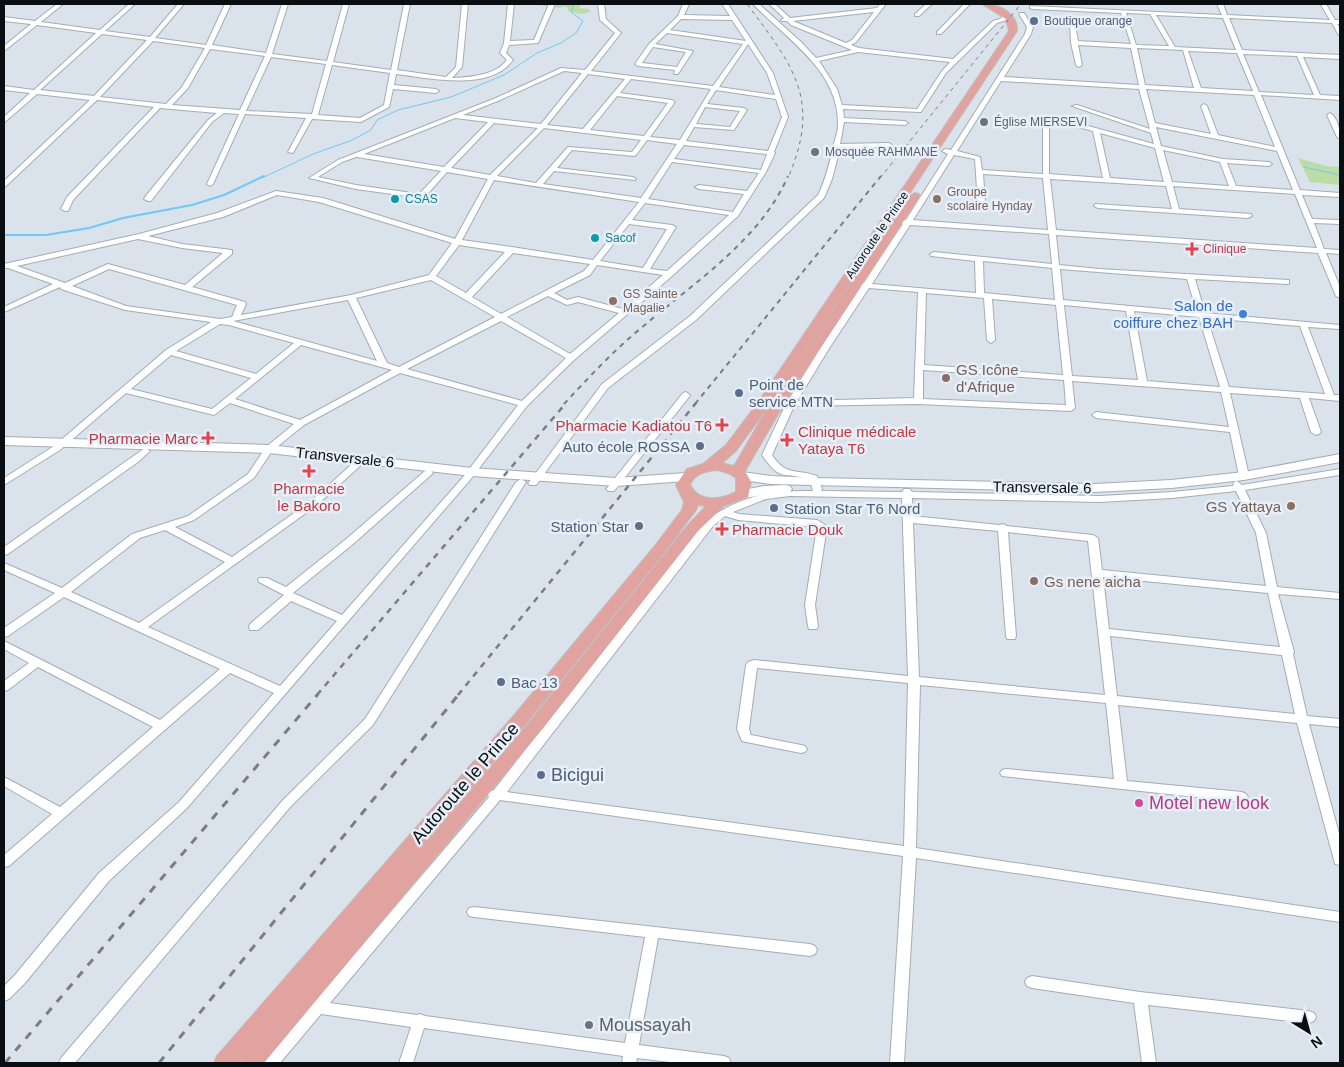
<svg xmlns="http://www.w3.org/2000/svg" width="1344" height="1067" font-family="Helvetica,sans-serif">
<rect width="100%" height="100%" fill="#dae3ec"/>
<g fill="#bbdca6">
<path d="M540,4H581L579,8L589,9L590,12L581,14L570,12L565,6L560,8L537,5Z"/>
<path d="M1298,158L1326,166L1340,167V185L1310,182Z"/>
</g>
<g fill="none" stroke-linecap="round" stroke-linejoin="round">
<g stroke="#70c9f3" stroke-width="1">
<path d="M1304,167L1340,175"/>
<path d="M262,178L313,154L350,141L371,130L377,120L398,110L451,97L504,75L537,53L561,43L576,33L583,21L571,12L574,4"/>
</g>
<path stroke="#70c9f3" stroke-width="2" d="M4,235H46L89,228L123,218L192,205L224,195L264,176"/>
<defs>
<g id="street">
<path d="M57,4H63L41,22L100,30L129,4H135L105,31L150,37L178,4H184L155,38L206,45L225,4H231L212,45L266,53L282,4H288L272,54L327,61L343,4H349L333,62L391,70L404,4H410L397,70L446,77L456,67L462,4H468L462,67L452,78H454C471,77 496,75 507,60L500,53L504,43L508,4H514L510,41L534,40L549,4H555L538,43L509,45L506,53L513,60C490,92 429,78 396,74L394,85L436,89L439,91L436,93L393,89L389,107L361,122L312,119L293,153L288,152L306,118L245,114L213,184L210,186L207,184L239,114L224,113L212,122L151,201H148L144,199L145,197L208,120L217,113L160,108L73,200L68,211H65L61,209L67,197L154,107L97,100L6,186L4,187V181L90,100L37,94L6,121L4,122V117L30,93L4,90V86L34,90L96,33L37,25L4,51V46L31,24L4,21V17L35,21ZM102,34L147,40L94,96L40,90ZM153,41L205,48L182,87L166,104L100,97ZM210,49L265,56L240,110L172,105L188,88ZM271,57L326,64L312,114L246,111ZM332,65L390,73L384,105L360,118L318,115Z"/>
<path d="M598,4H604L606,19L621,33L591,71L713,86L743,44L667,33L655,44L693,51L678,74H674L675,70L638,66L635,64L649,44L678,16L683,4H689L684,15L730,16L722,4H728L773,73L788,117L774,152L775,153L766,172L738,216L672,276L574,360L527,406L470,480L187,808L109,881L25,983L9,999L4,1001V986L15,975L99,873L179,802L274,693L230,673L9,866L4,867V855L52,814L4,786V777L60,807L153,727L38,667L8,690L4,691V681L29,663L4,649V641L160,720L220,669L64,597L8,636L4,637V628L55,593L4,570V563L62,588L132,534L188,516L248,474L266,447L294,424L230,403L214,415L126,393L60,450L4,485V478L54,446L166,350L211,322L125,310L61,289L60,287L4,312V307L53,284L8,268H4V264L139,234L217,213L276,191L323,198L455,239L488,179L447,172L424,198H421L356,189L309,178L338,160L496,98L561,68L585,70L615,33L600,20ZM681,19L732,20L746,41L670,30ZM748,44L767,73L775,95L719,87ZM653,47L686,52L677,67L642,63ZM564,71L582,73L541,124L463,115L500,100ZM588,74L625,79L583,129L547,125ZM631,79L711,89L680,140L650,137L675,102L672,100L620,93ZM716,90L776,99L782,117L768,151L686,141L694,127L734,130L747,110L744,108L707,104ZM617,96L668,103L644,136L590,130ZM705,107L740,111L730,127L696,124ZM455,118L488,122L444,167L364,154ZM494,123L538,128L490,175L451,168ZM544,128L641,140L632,152L568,147L536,183L497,176ZM647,140L677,144L641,198L543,184L554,171L635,180L636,179L633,177L557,168L572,150L634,156L636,155ZM684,145L767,154L761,170L674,159ZM356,157H357L441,171L419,194L356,185L318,177L342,162ZM672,162L759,173L747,191L699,185L695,187L699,189L744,194L733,212L648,199ZM494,180L639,202L593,260L512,247L462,240ZM277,195L319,202L452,243L429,275L351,295L241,315L246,304L245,302L192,287L232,254V250L182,244L148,236L223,217ZM645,203L729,215L667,271L650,269L676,227L672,225L632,220ZM629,224L667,229L643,268L600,261ZM138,239L182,248L223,253L185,285L108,264L65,283L17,266ZM459,245L505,252L466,293L436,276ZM513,253L590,264L584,271L501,314L472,297ZM597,265L663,275L623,309L578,297L567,300L554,293L590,275ZM109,269L237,305L232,317L220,319L126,306L72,286ZM431,280L495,317L399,367L387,363L356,298ZM548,296L567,305L578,302L619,313L570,354L507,317ZM348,300L377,361L233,321ZM501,321L566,358L522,401L407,369ZM220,324L229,325L294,343L256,374L176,351ZM301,345L392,370L300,420L235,399ZM171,355L251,378L212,409L131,389ZM400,373L518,405L464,476L342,615L293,593L353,544L431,475L433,473L431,471H425L345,540L286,587L267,578H259L258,580L259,582L284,595L250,624L249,627L250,630H258L291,601L337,621L280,686L148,627L317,505L360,466L355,463L352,464L311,501L232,557L175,527L194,520L254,478L272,451L304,425ZM165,530L225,562L139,623L71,592L140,538Z"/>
<path d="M753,4H759L801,42L816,58L852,50L791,25L787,21H782L781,20L784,18L769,4H775L790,18L877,8L880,4H886L856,42L851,45L859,48L953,59L993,21L1000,19L1005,14L1010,15L1004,21L997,23L946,73L921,112L843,109L844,118L905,121L908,123L905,125L844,122L840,144L889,143L892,145L889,147L840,148L832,179L824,198L696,320L608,388L536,485H530L528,483L530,481L602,384L690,316L818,195C826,179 830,161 834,144C835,138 838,132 838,125C839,70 787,40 753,4ZM874,12L852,40L846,43L793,21ZM858,52L950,62L942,71L917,109L842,105L837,89L819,61Z"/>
<path d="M926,4H932L919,16H915V14Z"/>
<path d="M964,4H970L941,34H937V32Z"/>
<path d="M1217,4H1223L1227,15L1330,20L1321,5L1326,4L1335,20H1340V24H1337L1340,28V35L1338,34L1332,23L1229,18L1242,50L1340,55V59L1303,57L1320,95L1340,96V100L1261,95L1300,190L1340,193V197L1302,195L1312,219L1340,220V224L1314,223L1324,249L1340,250V254L1326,253L1340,287V298L1336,296L1318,253L1056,235L1059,265L1099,269L1289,280V284H1286L1195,279L1205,313L1340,325V329L1308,327L1334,395H1340V401L1309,398L1321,432L1319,434L1316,435L1311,432L1300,398L1230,393L1249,476L1244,479L1239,476L1230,432L1096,418L1092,415L1096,412L1229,427L1221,392L1072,381L1075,408L1071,411L918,404L794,406L772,455C787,477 795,468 817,476L822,489L821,491L902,492L904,489H910L912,492L1100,496L1172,492L1233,486L1234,482L1237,481L1242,485L1340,469V475L1245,490L1266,533L1277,587L1340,593V599L1278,594L1294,652L1293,654L1307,716L1340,719V727L1309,724L1340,837V865L1335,864L1334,860L1297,723L1118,705L1127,781L1242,792L1246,794L1248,797L1246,800L1242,802L1002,776L1000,773L1002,770L1006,769L1114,779L1106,703L920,685L916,848L1340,912V922L916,858L904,1063H890L903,856L500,800L330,1003L417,1015L420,1014L425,1016L625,1043L645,937L474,917L469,916L467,912L469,908L474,907L810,944L815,946L817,950L815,954L810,956L658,938L639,1045L724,1056L729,1058L731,1063H678L637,1058L636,1063H622L623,1056L424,1028L413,1063H399L411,1027L321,1014L280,1063H264L266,1058L307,1010L306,1007L308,1003L315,1001L489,797L488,795L490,792L494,790L705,522C738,496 773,490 813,491L810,480C783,470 782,484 762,455L785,406L777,407L773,404L777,401H788L821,347L861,287L856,285L860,283H864L903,224L899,222L906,220L948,154L942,151L945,149L951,150L1025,34L1027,27L1019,14L1020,13H1024L1033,27L1031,34L1004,77L1139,85L1131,48L1078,45L1082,65L1079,67L1076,65L1071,43L1070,24L1075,25L1078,41L1131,44L1121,13L1032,9L1030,8V6L1222,15ZM1126,13L1150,14L1169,46L1136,45ZM1156,15L1223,18L1236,50L1175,47ZM1137,48L1183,50L1194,88L1145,85ZM1188,51L1237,53L1253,91L1201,88ZM1243,54L1297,56L1314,95L1259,92ZM1001,81L1139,89L1150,129L1077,105L1072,106L1151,133L1154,144L1059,118L1046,119L1043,121V174L982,170L980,157L957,151ZM1146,89L1254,95L1275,147L1218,135L1207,106L1204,104L1201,106L1211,134L1155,123ZM1059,122L1093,131L1103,178L1049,174V123ZM1156,127L1277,151L1293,190L1236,186L1227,163L1269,166L1272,164L1269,162L1223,159L1161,146ZM1100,133L1155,148L1164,182L1110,178ZM1163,150L1220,162L1229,186L1172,182ZM954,155L975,159L978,204L985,202L983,174L1043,178L1048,230L913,220ZM1050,179L1166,186L1172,209L1095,204L1094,206L1098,208L1248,218L1252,216L1251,214L1179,209L1173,186L1295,194L1317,248L1056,230ZM910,225L1049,234L1052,264L934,252L930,254L931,256L975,261L976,293L872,284ZM983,261L1052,268L1055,300L984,293ZM1060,269L1187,279L1197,312L1063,300ZM869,288L918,292L914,398L797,401L830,347ZM926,293L984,298L987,340L991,343L995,340L992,299L1056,305L1063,375L924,365ZM1064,305L1126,311L1138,380L1072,376ZM1134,311L1199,317L1220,387L1147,381ZM1207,318L1300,326L1325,394L1229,387ZM923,370L1064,380L1066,405L923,399ZM1236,491L1256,533L1266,586L1102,570L1098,538L1093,535L1007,526L1003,524L999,525L913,516L912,498L1100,502L1172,498ZM790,496L902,498L908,676L754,660L748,662L746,665L737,729L742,741L746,742L801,753L805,752L807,749L805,746L801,745L751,735L749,729L757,668L908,683L904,846L507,792L713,526L725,516L738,520L817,527L805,605L808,626L809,629H817L818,626L815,605L827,526L817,520L739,514L733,512L766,499ZM913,523L998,531L1006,636L1007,639H1015L1016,636L1008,532L1088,541L1105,695L919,677ZM1103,577L1268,593L1280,647L1109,629ZM1110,636L1282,655L1295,714L1117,696Z"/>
<path d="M1330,113C1338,118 1340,130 1340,139L1337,137L1327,115Z"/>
<path d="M686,392L690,395L689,397L614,491H608L606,489L608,487L683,393Z"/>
<path d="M145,448L150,451L138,462L8,554L4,555V547Z"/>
<path d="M521,479L526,482L373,725L291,806L75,1063H59L61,1058L283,800L365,719L516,482Z"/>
<path d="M1032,976L1140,992L1309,1011L1314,1013L1316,1017L1314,1021L1309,1023L1148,1005L1156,1063H1142L1134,1003L1032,988L1027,986L1025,982L1027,978Z"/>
</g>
<g id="secondary">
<path d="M4,437L269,445L472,468L616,478L686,473L693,477L686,481L616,486L472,476L269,453L4,445Z"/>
<path d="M1340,454V462L1244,480L1171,488L1094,492L771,484L742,480L735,476L742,472L771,476L817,478L1094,484L1171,480L1244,472Z"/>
<path d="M785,485L790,486L792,489L790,492L743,498L736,494L738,491L764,486Z"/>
</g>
<path id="primary" d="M982,4C998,3 1018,13 1017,31L771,403L736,451L722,463L734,466L770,404L910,196L915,193L919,194L920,196L784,404L745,471L751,482L748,497L724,506L698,531L544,727L264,1063H240L242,1059L238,1063H214L217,1056L516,713L654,547L682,510L684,502L676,485L687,469L703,464L726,445L759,401L1009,31L1006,19ZM718,470L730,474L736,478V492C720,500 700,503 690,485C695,473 706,471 718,470ZM698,505L706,506L688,525L532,719L379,898L528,721L664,553L696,510Z"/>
</defs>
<use href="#street" stroke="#a4acb5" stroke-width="2"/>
<use href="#secondary" stroke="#a4acb5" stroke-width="2"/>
<use href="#primary" stroke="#c0c0c1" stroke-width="2"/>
<use href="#street" fill="#fff" fill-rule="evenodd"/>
<use href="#secondary" fill="#fff" fill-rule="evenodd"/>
<use href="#primary" fill="#e0a3a0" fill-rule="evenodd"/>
<g stroke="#787e84" stroke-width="1" stroke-dasharray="4 4" stroke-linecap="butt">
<path d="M747,4C793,66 822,99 788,178"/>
<path d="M880,178L1021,4"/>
</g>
<g stroke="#787e84" stroke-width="2" stroke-dasharray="5 5" stroke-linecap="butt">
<path d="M564,404C590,376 616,348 646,324C696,281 761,239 788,176"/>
<path d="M695,404L881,176"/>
</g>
<g stroke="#787e84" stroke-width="2.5" stroke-dasharray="6 6" stroke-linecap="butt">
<path d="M317,695L566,403"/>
<path d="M458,695L696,403"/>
</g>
<g stroke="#787e84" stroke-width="3" stroke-dasharray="8 8" stroke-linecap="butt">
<path d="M5,1063L318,694"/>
<path d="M159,1063L459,694"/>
</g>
</g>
<g fill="#5c6f8a" stroke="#e7f0f9" stroke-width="2">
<circle cx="1034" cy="21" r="5"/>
<circle cx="739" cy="393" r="5"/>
<circle cx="700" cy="446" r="5"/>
<circle cx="774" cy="508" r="5"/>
<circle cx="639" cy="526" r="5"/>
<circle cx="501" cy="682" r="5"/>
<circle cx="541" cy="775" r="5"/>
</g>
<g fill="#6b7280" stroke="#e7f0f9" stroke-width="2">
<circle cx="984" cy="122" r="5"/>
<circle cx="815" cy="152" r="5"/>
<circle cx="589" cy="1025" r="5"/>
</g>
<g fill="#0f9aa8" stroke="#e7f0f9" stroke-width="2">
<circle cx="395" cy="199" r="5"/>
<circle cx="595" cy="238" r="5"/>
</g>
<g fill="#8d6e63" stroke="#e7f0f9" stroke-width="2">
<circle cx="937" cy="199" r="5"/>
<circle cx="613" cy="301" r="5"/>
<circle cx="946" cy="378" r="5"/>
<circle cx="1291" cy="506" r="5"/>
<circle cx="1034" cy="581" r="5"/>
</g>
<g fill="#e0444e" stroke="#e7f0f9" stroke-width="2">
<path d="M1189.5 241.5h5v5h5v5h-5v5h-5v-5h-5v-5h5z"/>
<path d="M719.5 417.5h5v5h5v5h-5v5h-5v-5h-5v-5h5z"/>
<path d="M205.5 430.5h5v5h5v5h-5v5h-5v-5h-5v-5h5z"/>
<path d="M784.5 432.5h5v5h5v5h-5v5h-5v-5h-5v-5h5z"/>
<path d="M306.5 463.5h5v5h5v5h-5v5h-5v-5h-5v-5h5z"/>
<path d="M719.5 521.5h5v5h5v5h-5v5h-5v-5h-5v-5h5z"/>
</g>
<circle fill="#3f7fe0" stroke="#e7f0f9" stroke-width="2" cx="1243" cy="314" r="5"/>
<circle fill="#d1479c" stroke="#e7f0f9" stroke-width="2" cx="1139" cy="803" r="5"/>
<g text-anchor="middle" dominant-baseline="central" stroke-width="5" stroke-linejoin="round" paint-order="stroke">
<g font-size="12" fill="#4e5e75" stroke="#e7f0f9" text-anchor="start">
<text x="1044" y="21">Boutique orange</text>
</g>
<g font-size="12" fill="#5b616d" stroke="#e7f0f9" text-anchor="start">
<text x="994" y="122">Église MIERSEVI</text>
<text x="825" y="152">Mosquée RAHMANE</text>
</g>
<g font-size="12" fill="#785e54" stroke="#e7f0f9" text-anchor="start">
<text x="947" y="192">Groupe<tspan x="947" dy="14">scolaire Hynday</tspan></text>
<text x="623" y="294">GS Sainte<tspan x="623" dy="14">Magalie</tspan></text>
</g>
<g font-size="12" fill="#0d838f" stroke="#e7f0f9" text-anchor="start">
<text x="405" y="199">CSAS</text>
<text x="605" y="238">Sacof</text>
</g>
<g font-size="12" fill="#0b0e11" stroke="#e7f0f9">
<text transform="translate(877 235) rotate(-56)">Autoroute le Prince</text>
</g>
<g font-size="12" fill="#be3a42" stroke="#e7f0f9" text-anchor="start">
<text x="1203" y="249">Clinique</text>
</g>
<g font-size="15" fill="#366cbe" stroke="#e7f0f9" text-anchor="end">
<text x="1233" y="305">Salon de<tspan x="1233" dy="17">coiffure chez BAH</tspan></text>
</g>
<g font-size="15" fill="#785e54" stroke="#e7f0f9" text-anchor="start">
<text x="956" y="369">GS Icône<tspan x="956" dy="17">d'Afrique</tspan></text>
<text x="1281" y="506" text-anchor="end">GS Yattaya</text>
<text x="1044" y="581">Gs nene aicha</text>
</g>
<g font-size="15" fill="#4e5e75" stroke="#e7f0f9" text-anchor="start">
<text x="749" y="384">Point de<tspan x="749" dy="17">service MTN</tspan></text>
<text x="690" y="446" text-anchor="end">Auto école ROSSA</text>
<text x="784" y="508">Station Star T6 Nord</text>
<text x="629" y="526" text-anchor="end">Station Star</text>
<text x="511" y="682">Bac 13</text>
</g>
<g font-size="15" fill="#be3a42" stroke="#e7f0f9" text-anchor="end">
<text x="712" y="425">Pharmacie Kadiatou T6</text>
<text x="798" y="431" text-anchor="start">Clinique médicale<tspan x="798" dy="17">Yataya T6</tspan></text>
<text x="198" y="438">Pharmacie Marc</text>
<text x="309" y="488" text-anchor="middle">Pharmacie<tspan x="309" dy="17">le Bakoro</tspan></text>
<text x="732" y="529" text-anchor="start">Pharmacie Douk</text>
</g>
<g font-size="15" fill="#0b0e11" stroke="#e7f0f9">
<text transform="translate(345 457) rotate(6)">Transversale 6</text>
<text transform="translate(1042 487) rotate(1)">Transversale 6</text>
</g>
<g font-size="18" fill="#4e5e75" stroke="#e7f0f9" text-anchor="start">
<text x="551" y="775">Bicigui</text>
</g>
<g font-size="18" fill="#0b0e11" stroke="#e7f0f9">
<text transform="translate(465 783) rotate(-49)">Autoroute le Prince</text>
</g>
<g font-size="18" fill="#b23c85" stroke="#e7f0f9" text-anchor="start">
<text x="1149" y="803">Motel new look</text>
</g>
<g font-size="18" fill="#5b616d" stroke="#e7f0f9" text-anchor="start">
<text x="599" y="1025">Moussayah</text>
</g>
</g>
<rect width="1344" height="1067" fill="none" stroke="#0b0e11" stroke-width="10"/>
<g transform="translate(1309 1032) rotate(143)" stroke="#e7f0f9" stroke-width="4" paint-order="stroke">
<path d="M0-4L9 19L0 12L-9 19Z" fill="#0b0e11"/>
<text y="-8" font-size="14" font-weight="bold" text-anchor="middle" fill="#0b0e11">N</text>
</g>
</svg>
